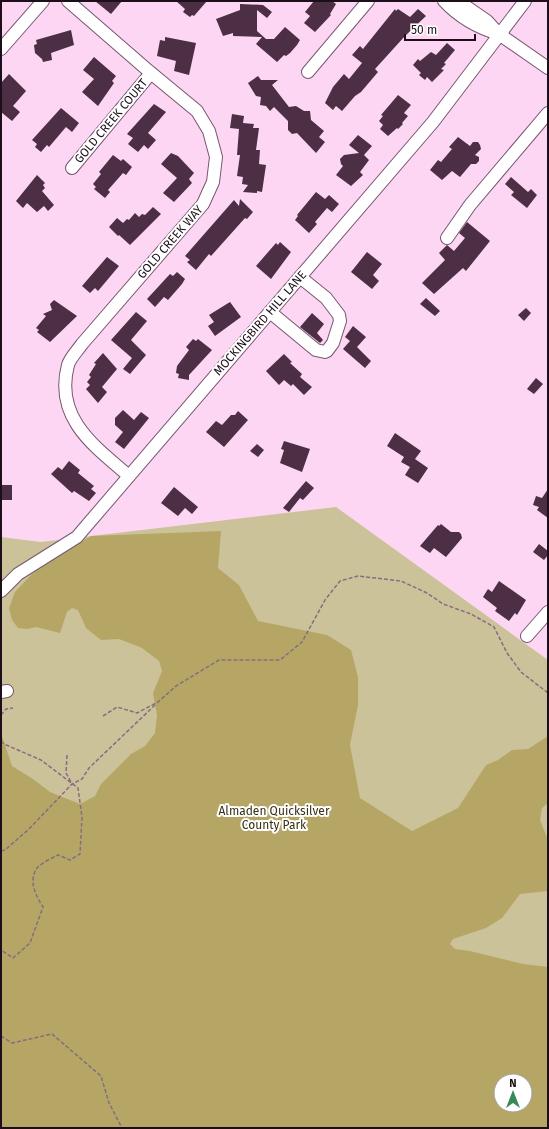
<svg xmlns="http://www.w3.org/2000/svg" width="549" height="1129" font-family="'Fira Sans',sans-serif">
<rect width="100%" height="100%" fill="#fcd6f2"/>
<path fill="#ccc29a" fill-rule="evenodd" d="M336,507L548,660V1128H1V537L41,542ZM501,1081H525V1105H501Z"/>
<path fill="#b6a665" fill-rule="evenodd" d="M221,531L218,568L239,585L258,621L327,635L351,650L358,677V705L350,745L360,798L412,831L458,808L486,765L498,760L512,750L528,749L548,736V803L542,808L540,820L548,840V891L520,894L502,918L486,928L453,939L450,944L455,949L470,951L523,964L548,967V1128H1V733L12,766L33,779L50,792L80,804L95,796L101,784L131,754L145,746L155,733L157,715L153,693L162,671L159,661L142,648L119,639L101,640L86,628L78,610L72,608L67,612L60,633L36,627L27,629L18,628L12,620L9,608L15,592L31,575L52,559L91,536ZM501,1081H525V1105H501Z"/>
<g fill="#4c2e45">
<path d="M95,1H122L111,14Z"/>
<path d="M176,1H207L194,16L192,15L190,17L183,12L185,9Z"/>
<path d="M314,1H332L336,4L330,14L331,15L315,32L304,23L310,16L305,12Z"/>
<path d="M240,4L263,5L272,12L267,18L257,10V31L266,39H274L285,27L300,40L297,45L290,53L286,56L284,55L277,62L256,44L262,37L233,36V33L223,36L216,19L240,10Z"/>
<path d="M395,9L396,11L398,9L410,17L418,9L426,16L405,36L375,69L378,72L361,92L355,96L342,111L336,106L333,110L325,103L333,87L344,74L349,79L362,63L352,55L360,46L363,49Z"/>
<path d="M71,30L74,45L51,53L52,60L43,62L42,59L35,53L34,45L37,44L36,40Z"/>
<path d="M165,37L196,43L189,75L174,71L176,61L157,56L160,40L165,41Z"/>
<path d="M447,43L455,50L444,63L446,64L441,69L444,70L432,82L427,77L425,80L419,75L421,73L413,65L418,59L420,61L431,52L436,55Z"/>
<path d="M94,57L116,76L112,81L114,83L98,106L82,92L94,79L83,70Z"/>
<path d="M9,74L26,91L13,106L20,112L12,121L1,112V83Z"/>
<path d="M258,76L261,80H278L272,85L289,107L296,106L304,111H310L311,120L324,131L319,137L325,142L316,153L297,133L292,134L288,130V121L274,107L270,111L266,106L260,105L261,97L256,96L248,83Z"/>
<path d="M398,95L411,105L404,113L408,116L402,123L403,124L398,129L397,128L388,136L380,129L383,125L379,121L383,116L381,115Z"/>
<path d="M154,104L166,112L148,133L156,140L148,149L144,145L138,152L128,144L133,138L127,134Z"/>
<path d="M61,108L79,123L72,132L66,127L49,147L47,145L41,152L35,147L37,144L32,140Z"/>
<path d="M232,114L244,116L243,123L254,124L253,128H259L256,150H260L259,164L266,165L262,192L257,191V193L243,192L248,185L242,184L243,177L237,176L240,155H237L239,129L230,128Z"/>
<path d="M358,135L372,146L364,155L369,160L360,172L363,175L351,186L336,175L343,166L341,164L340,159L344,155L359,153L349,145Z"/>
<path d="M458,137L470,146L473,142H478L480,145L481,149L475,155L479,157V161L476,164H471L460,177L452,171L442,180L430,170L438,160L441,162L452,149L449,147Z"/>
<path d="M171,153L178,156L194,173L189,179L192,183L174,202L163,193L177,178L161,164Z"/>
<path d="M113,155L121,161L123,159L132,167L126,175L123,173L108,190L110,192L105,198L94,189L96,187L93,184L101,174L99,172Z"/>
<path d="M37,175L45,183L43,185L45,188L42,191L54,205L48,211L44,206L37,212L27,203L23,208L16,201Z"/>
<path d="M511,177L528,192L531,189L537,195L527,208L511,195L514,192L505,184Z"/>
<path d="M316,192L325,199L329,195L339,204L332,212L327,208L315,222L317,224L309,233L295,220L298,216L297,215Z"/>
<path d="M240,199L253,212L247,219L245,218L211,256L209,254L196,270L187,262L190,260L185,256L234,200L239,206Z"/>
<path d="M153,207L161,214L130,245L119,235L118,236L109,227L117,218L123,223L127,219L129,220L135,213L139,217L142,214L145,215Z"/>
<path d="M467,222L490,241L466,271L463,268L434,294L422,283L445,260L439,253L447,245L454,251L465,238L459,233Z"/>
<path d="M280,242L291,252L271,279L256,266L276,243L278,245Z"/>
<path d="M367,252L382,264L373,275L379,281L372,289L351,272Z"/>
<path d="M107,257L119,266L98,291L95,288L90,293L82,286Z"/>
<path d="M177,272L185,279L182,284L168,300L164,297L155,307L147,299L170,274L173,276Z"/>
<path d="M426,298L440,311L435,316L420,304Z"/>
<path d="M54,300L77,316L50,342L37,332L39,330L36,328L46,316L43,314L52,310L50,304Z"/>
<path d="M230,302L241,317L215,336L208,326L214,322L209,315Z"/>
<path d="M526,308L531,313L524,321L518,315Z"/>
<path d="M136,312L147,321L131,340L146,355L130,374L123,369L132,358L111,340Z"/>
<path d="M312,313L324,324L317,333L323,340L320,343L300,327Z"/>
<path d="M353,326L366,337L357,347L371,361L365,368L343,349L350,341L345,337Z"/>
<path d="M193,339L196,341L198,339L212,350L189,375V380L178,378L179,374L176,373L177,366L189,350L186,347Z"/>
<path d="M103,353L117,369L102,387L107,392L98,403L86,389L90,385L87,382L91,377L89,375L96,364L94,363Z"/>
<path d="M284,354L292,362L290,363L302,374L300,377L312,387L304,395L293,384L291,386L284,380L279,385L266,371Z"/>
<path d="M536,378L543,384L534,394L527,389Z"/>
<path d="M123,410L134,420L141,412L149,418L124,449L115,442L123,432L115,425V418Z"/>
<path d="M238,411L248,420L224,447L206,432L216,421L222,425L231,415H235Z"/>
<path d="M395,433L421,451L415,459L428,468L418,483L405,475L410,467L401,462L404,457L387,446Z"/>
<path d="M284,441L310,449L302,472L280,463L284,450L281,449Z"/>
<path d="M257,444L264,450L258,457L250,451Z"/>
<path d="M69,461L80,470L78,473L94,486L91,489L96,493L89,501L74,491L72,493L51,474L58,467L62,470Z"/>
<path d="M306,481L314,488L303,500L300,498L289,512L283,508Z"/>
<rect x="1" y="485" width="11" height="15"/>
<path d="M174,487L198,507L192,514L185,508L178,516L161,503Z"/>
<path d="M548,489V518L537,510L539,507L533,505L536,496L542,498Z"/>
<path d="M441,524L451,532H459L461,534L462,538L446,557L434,548L430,553L420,546L438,525L439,526Z"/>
<path d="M539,544L548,551V555L544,560L533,552Z"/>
<path d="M499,581L526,600L517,615L515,613L509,621L495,611L497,608L483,597L488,589L492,592Z"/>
</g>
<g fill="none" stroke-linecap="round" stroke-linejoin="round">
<defs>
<g id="minor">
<path d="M68,1L151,73L197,111L209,131L216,157L213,182L203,204L82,344C78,350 70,358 68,365C54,418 94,446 129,476"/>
<path d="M444,1C459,17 478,28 499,34"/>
<path d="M458,1L487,21L499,34L548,68"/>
<path d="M1,49L43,1"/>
<path d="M308,72L368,1"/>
<path d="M72,168L151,73"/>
<path d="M447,238L470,205L548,113"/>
<path d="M270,312L316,350L325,352L327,351L333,343L340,321L339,315L326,298L300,277"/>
<path d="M1,591L18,574L77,537L82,531L433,122L525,1"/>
<path d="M527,636L548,612"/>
<path d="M1,692L7,691"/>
</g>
</defs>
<use href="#minor" stroke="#77566f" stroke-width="14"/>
<g stroke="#866d7f" stroke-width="1.5" stroke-dasharray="4 2" stroke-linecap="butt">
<path d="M1,715L6,709L13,708"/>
<path d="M103,716L117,707L137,713L158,702L176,686L219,660H280L302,642L325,600L340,581L358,576L401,581L427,593L443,604L471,614L494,627L507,653L521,672L548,693"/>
<path d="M1,741L4,744L41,760L78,788L82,817L80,854L70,860L58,855C52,858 41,863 37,868C28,881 36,896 43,907L30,943L13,958L1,950"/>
<path d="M67,755L66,773L71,782"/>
<path d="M1,851L5,850L29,829L72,784L82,779L89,768L155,705"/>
<path d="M1,1036L12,1043L52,1034L101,1076L109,1103L122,1128"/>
<path d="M174,1128H177"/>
</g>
<use href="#minor" stroke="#fff" stroke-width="12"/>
</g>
<g text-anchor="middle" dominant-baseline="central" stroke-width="4" stroke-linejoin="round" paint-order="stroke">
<g font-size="12" fill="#1c0f19" stroke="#fff">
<text transform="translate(111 121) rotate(-50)">GOLD CREEK COURT</text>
<text transform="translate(170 242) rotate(-49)">GOLD CREEK WAY</text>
<text transform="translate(260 323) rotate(-49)">MOCKINGBIRD HILL LANE</text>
</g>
<g font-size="12" fill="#373012" stroke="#fff">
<text x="274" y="811">Almaden Quicksilver<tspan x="274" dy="14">County Park</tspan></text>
</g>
</g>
<rect width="549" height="1129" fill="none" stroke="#1c0f19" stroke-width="4"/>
<g transform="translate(513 1093)"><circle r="19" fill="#ffffff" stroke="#a49fa3"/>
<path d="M0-3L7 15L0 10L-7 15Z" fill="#37885a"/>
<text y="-6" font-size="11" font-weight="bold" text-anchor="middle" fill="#1c0f19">N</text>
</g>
<path d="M405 34v6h70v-6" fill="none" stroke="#1c0f19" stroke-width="2"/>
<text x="411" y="34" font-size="12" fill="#1c0f19" stroke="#ffffff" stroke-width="3" paint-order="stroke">50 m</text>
</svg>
